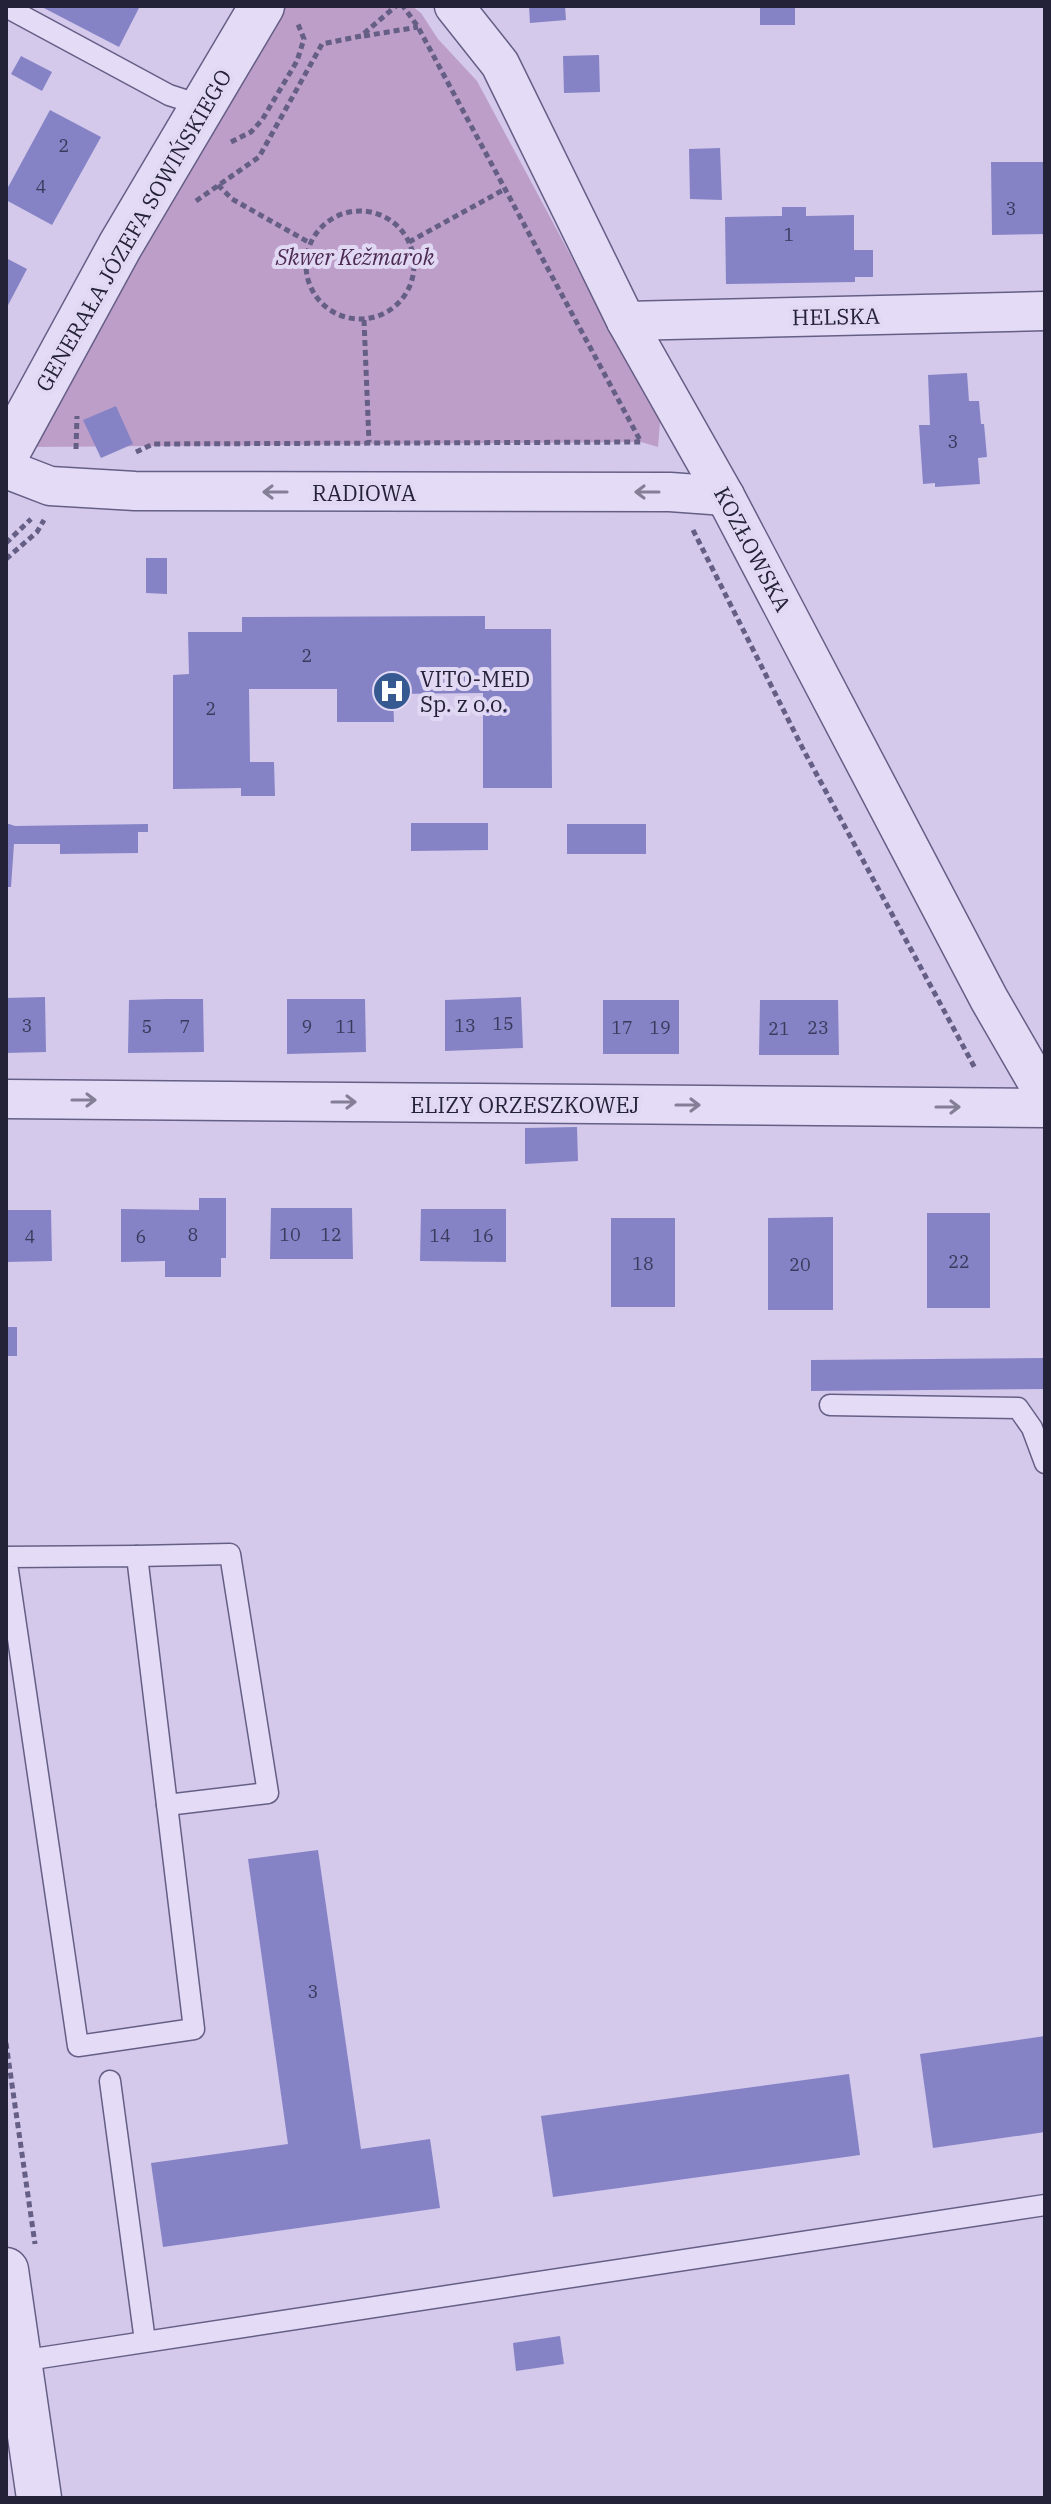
<svg xmlns="http://www.w3.org/2000/svg" width="1051" height="2504" font-family="'IBM Plex Serif',serif">
<rect width="100%" height="100%" fill="#d4c9eb"/>
<path fill="#bd9ec8" d="M280,6H412L421,13L438,39L477,81L660,422L658,447L641,442L31,447Z"/>
<g fill="#8583c6">
<path d="M40,6H140L119,47Z"/>
<path d="M529,6H565L566,20L530,23Z"/>
<rect x="760" y="6" width="35" height="19"/>
<path d="M599,55L600,92L564,93L563,56Z"/>
<path d="M21,56L52,72L42,91L11,74Z"/>
<path d="M50,110L101,137L52,225L6,200V191Z"/>
<path d="M720,148L722,200L690,199L689,149Z"/>
<path d="M991,162H1045V234L992,235Z"/>
<path d="M782,207H806V216L854,215V250H873V277H855V282L726,284L725,217L782,216Z"/>
<path d="M6,258L27,269L6,309Z"/>
<path d="M967,373L969,401H979L981,424H984L987,457L978,458L980,484L935,487V483L923,484L919,425H930L928,375Z"/>
<path d="M116,406L133,444L101,458L83,420Z"/>
<path d="M146,558H167V594L146,593Z"/>
<path d="M485,616V629H551L552,788H483V693L393,694L394,722H337V689H249L250,762H274L275,796H241V788L173,789V675L189,674L188,632H242V617Z"/>
<path d="M6,823L15,826L148,824V832H138V853L60,854V844H14L11,887H6Z"/>
<path d="M411,823H488V850L411,851Z"/>
<rect x="567" y="824" width="79" height="30"/>
<path d="M45,997L46,1052L6,1053V998Z"/>
<path d="M521,997L523,1048L445,1051V1000Z"/>
<path d="M167,999H203L204,1052L128,1053L129,1000Z"/>
<path d="M287,999H365L366,1052L287,1054Z"/>
<rect x="603" y="1000" width="76" height="54"/>
<path d="M760,1000H838L839,1055H759Z"/>
<path d="M577,1127L578,1161L525,1164V1128Z"/>
<path d="M199,1198H226V1258H221V1277H165V1261L121,1262V1209L199,1210Z"/>
<path d="M271,1208H352L353,1259H270Z"/>
<path d="M421,1209H506V1262L420,1261Z"/>
<path d="M6,1210H51L52,1261L6,1262Z"/>
<rect x="927" y="1213" width="63" height="95"/>
<path d="M833,1217V1310H768V1218Z"/>
<rect x="611" y="1218" width="64" height="89"/>
<rect x="6" y="1327" width="11" height="29"/>
<path d="M1045,1358V1389L811,1391V1360Z"/>
<path d="M318,1850L361,2149L430,2139L440,2208L163,2247L151,2163L288,2144L248,1859Z"/>
<path d="M1045,2036V2132L933,2148L920,2054Z"/>
<path d="M849,2074L860,2155L553,2197L541,2116Z"/>
<path d="M560,2336L564,2364L516,2371L513,2343Z"/>
</g>
<g fill="none" stroke-linecap="round" stroke-linejoin="round">
<defs>
<g id="service">
<path d="M6,7L169,95L203,106"/>
<path d="M830,1405L1018,1408L1032,1428L1045,1463"/>
<path d="M137,1556L230,1554L268,1793L167,1805"/>
<path d="M6,1557L137,1556L194,2029L78,2046L6,1557"/>
<path d="M110,2081L145,2341"/>
<path d="M20,2361L1045,2205"/>
</g>
<g id="minor">
<path d="M454,6L500,64L626,321L725,496L989,999L1045,1096"/>
<path d="M626,321L1045,311"/>
<path d="M6,469L50,486L135,491L670,492L725,496"/>
<path d="M6,1099L1045,1108"/>
</g>
<g id="tertiary">
<path d="M6,455L120,246L262,6"/>
<path d="M6,2270L39,2498"/>
</g>
</defs>
<use href="#service" stroke="#655f86" stroke-width="23"/>
<use href="#minor" stroke="#655f86" stroke-width="41"/>
<use href="#tertiary" stroke="#655f86" stroke-width="47"/>
<g stroke="#655f86" stroke-width="5" stroke-dasharray="6 4" stroke-linecap="butt">
<path d="M364,36L418,27"/>
<path d="M231,142L251,132L262,120L297,61L304,39L298,24"/>
<path d="M218,185L232,199L310,243"/>
<path d="M196,201L259,157L322,44L361,36L396,6"/>
<circle cx="360" cy="265" r="54"/>
<path d="M409,242L505,189"/>
<path d="M364,320L369,442"/>
<path d="M76,449L77,416"/>
<path d="M136,452L153,444L641,442L418,27L403,6"/>
<path d="M693,530L803,749L976,1070"/>
<path d="M6,543L31,519"/>
<path d="M6,559L37,532L44,520"/>
<path d="M6,2043L35,2244"/>
</g>
<use href="#service" stroke="#e4dcf6" stroke-width="20"/>
<use href="#minor" stroke="#e4dcf6" stroke-width="38"/>
<use href="#tertiary" stroke="#e4dcf6" stroke-width="44"/>
</g>
<defs><path id="oneway-shaft" d="M-6 0H5M1.5-3L5.5 0L1.5 3" fill="none" stroke-width="1.6" stroke-linecap="round" stroke-linejoin="round" transform="scale(2)"/></defs>
<g stroke="#847f97">
<use href="#oneway-shaft" transform="translate(275 492) rotate(-180)"/>
<use href="#oneway-shaft" transform="translate(647 492) rotate(-180)"/>
<use href="#oneway-shaft" transform="translate(84 1100)"/>
<use href="#oneway-shaft" transform="translate(344 1102)"/>
<use href="#oneway-shaft" transform="translate(688 1105)"/>
<use href="#oneway-shaft" transform="translate(948 1107)"/>
</g>
<defs>
<symbol id="hospital-disc" viewBox="-11 -11 22 22"><circle r="9.5" fill="#355990" stroke="#e1d8f3"/><path d="M-5-5h3v3.5h4V-5h3V5h-3V1.5h-4V5h-3Z" fill="#fff"/></symbol>
</defs>
<g fill-rule="evenodd">
<use href="#hospital-disc" x="370" y="669" width="44" height="44"/>
</g>
<g text-anchor="middle" dominant-baseline="central" stroke-width="8" stroke-linejoin="round" paint-order="stroke">
<g font-size="18" fill="#3c3a5c">
<text x="64" y="145">2</text>
<text x="41" y="186">4</text>
<text x="1011" y="208">3</text>
<text x="789" y="234">1</text>
<text x="953" y="441">3</text>
<text x="307" y="655">2</text>
<text x="211" y="708">2</text>
<text x="503" y="1023">15</text>
<text x="27" y="1025">3</text>
<text x="465" y="1025">13</text>
<text x="147" y="1026">5</text>
<text x="185" y="1026">7</text>
<text x="307" y="1026">9</text>
<text x="346" y="1026">11</text>
<text x="622" y="1027">17</text>
<text x="660" y="1027">19</text>
<text x="818" y="1027">23</text>
<text x="779" y="1028">21</text>
<text x="193" y="1234">8</text>
<text x="290" y="1234">10</text>
<text x="331" y="1234">12</text>
<text x="440" y="1235">14</text>
<text x="483" y="1235">16</text>
<text x="30" y="1236">4</text>
<text x="141" y="1236">6</text>
<text x="959" y="1261">22</text>
<text x="643" y="1263">18</text>
<text x="800" y="1264">20</text>
<text x="313" y="1991">3</text>
</g>
<g font-size="22" fill="#242238" stroke="#e1d8f3">
<text transform="translate(133 230) rotate(-60)">GENERAŁA JÓZEFA SOWIŃSKIEGO</text>
<text transform="translate(836 316) rotate(-1)">HELSKA</text>
<text x="364" y="492">RADIOWA</text>
<text transform="translate(753 549) rotate(62)">KOZŁOWSKA</text>
<text x="525" y="1104">ELIZY ORZESZKOWEJ</text>
</g>
<g font-size="22" font-style="italic" fill="#4d2a52" stroke="#e1d8f3">
<text x="355" y="256">Skwer Kežmarok</text>
</g>
<g font-size="22" fill="#242238" stroke="#e1d8f3" text-anchor="start">
<text x="420" y="678">VITO-MED<tspan x="420" dy="25">Sp. z o.o.</tspan></text>
</g>
</g>
<rect width="1051" height="2504" fill="none" stroke="#242238" stroke-width="16"/>
</svg>
